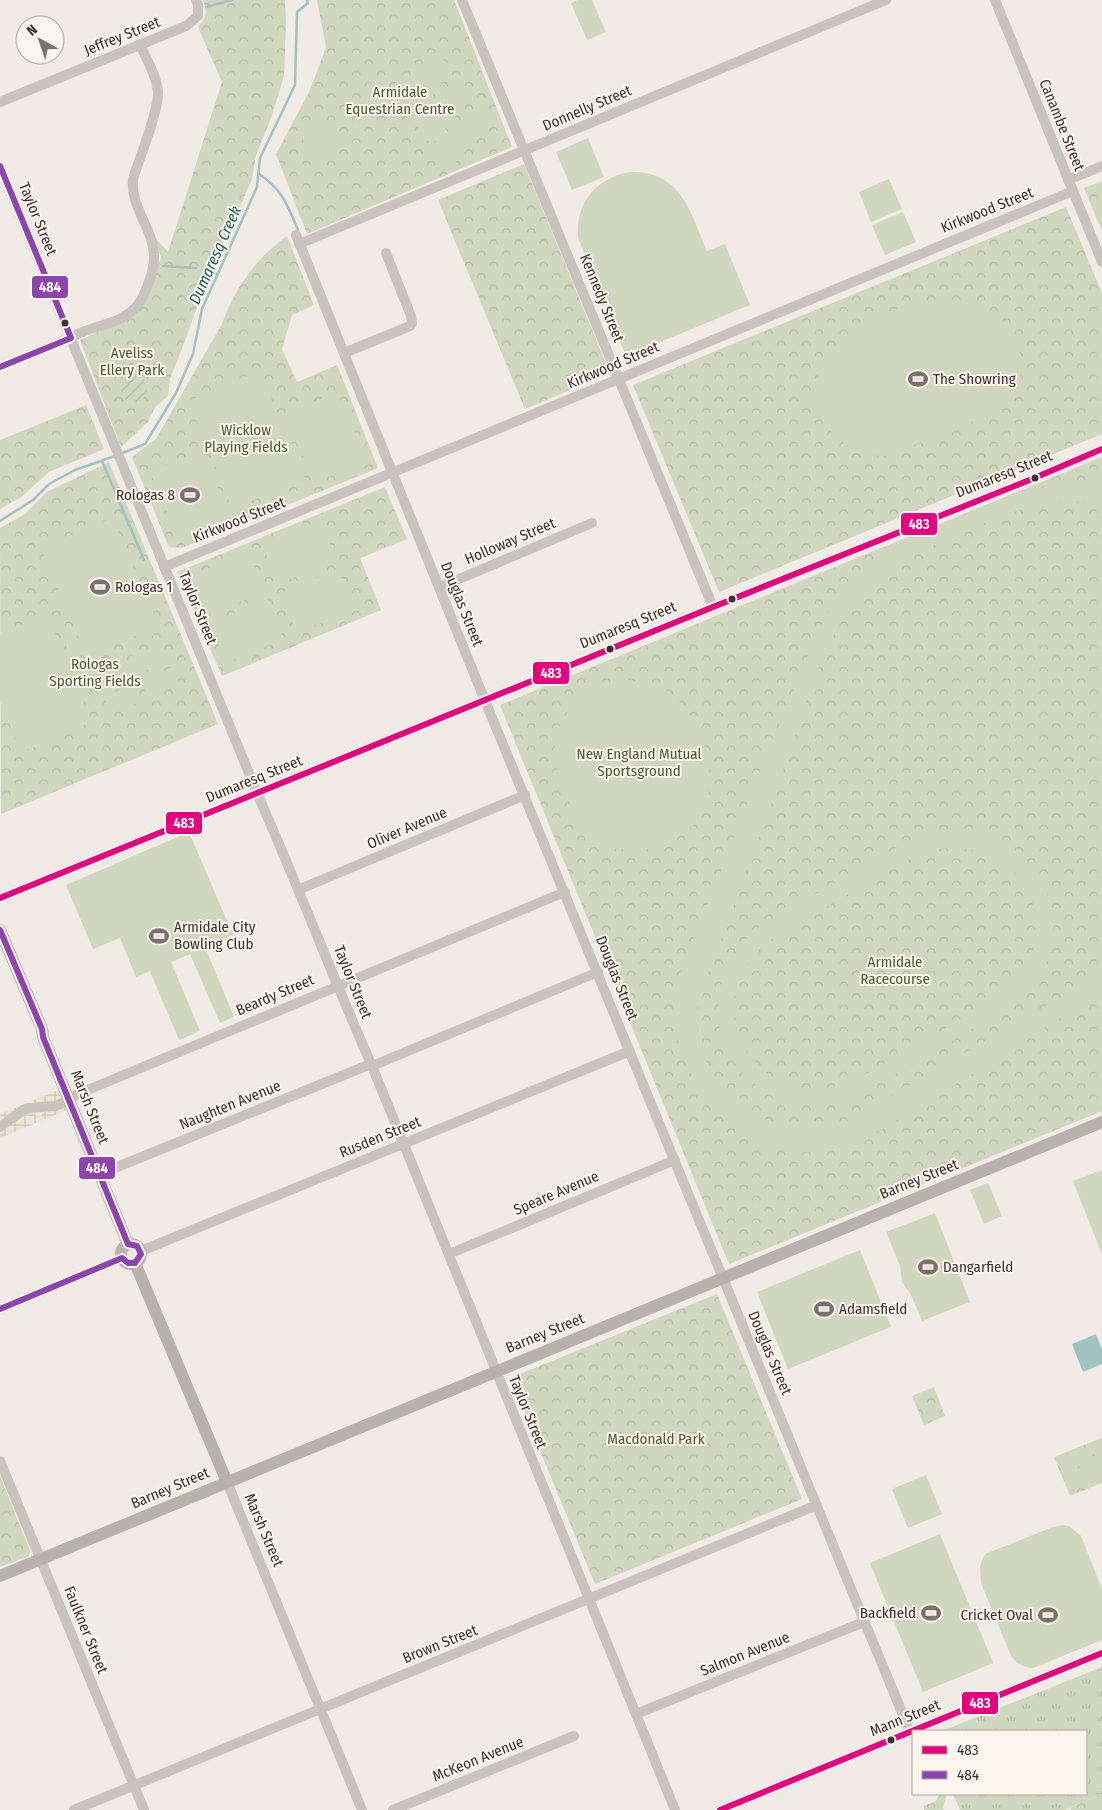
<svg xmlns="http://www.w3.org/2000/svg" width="1102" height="1810" font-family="'Fira Sans Condensed',sans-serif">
<defs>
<pattern id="grass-tufts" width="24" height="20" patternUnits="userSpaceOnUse" patternTransform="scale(1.25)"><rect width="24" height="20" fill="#d1d6bf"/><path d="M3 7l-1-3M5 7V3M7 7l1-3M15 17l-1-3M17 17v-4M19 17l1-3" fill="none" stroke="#b4b8a4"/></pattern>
<pattern id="forest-crowns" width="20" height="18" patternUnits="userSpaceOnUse" patternTransform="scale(1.25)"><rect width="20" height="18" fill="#d1d6bf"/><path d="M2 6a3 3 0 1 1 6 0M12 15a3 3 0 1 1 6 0" fill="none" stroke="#b4b8a4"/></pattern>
<pattern id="garden-furrows" width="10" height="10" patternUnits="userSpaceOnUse" patternTransform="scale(1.25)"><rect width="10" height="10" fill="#d1d6bf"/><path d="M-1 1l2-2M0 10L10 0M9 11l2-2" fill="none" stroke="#b4b8a4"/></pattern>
<pattern id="plaza-grid" width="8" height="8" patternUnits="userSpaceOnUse" patternTransform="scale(1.25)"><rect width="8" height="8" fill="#eee3d5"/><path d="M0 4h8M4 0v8" fill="none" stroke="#cdc3b7"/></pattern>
</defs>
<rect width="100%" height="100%" fill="#f0ebe5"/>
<path fill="url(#grass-tufts)" d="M1102,1667V1794L1065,1810H960L953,1794H1086V1731H942Z"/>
<g fill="url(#forest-crowns)">
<path d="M203,0H285L286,22L284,76L271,118L256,156L252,179L231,227L210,271L186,338L170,379L168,396L155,407L148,422L121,447L80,340L132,317L150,290L161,257L156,239L168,252L222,82L198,27C206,18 208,12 203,0Z"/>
<path d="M317,0H454L512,147L307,234L276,154L310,90L326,47Z"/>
<path d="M524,164L610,373L525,409L438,200Z"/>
<path d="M1102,181V231L1084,188Z"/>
<path d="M1066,207L1102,293V434L719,592L633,385Z"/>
<path d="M287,236L314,305L292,315L282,349L297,382L337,365L378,468L182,548L169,547L132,457L156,439L222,324C234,289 256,258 287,236Z"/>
<path d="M86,405L104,449L49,472L20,498L0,509V440Z"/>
<path d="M1102,457V1111L729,1264L500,705Z"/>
<path d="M109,462L218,724L1,814L0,528L25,514L47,492Z"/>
<path d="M385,487L407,539L360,558L381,610L222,676L177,572Z"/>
<path d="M717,1294L802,1499L595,1584L510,1378Z"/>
<path d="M934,1387L945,1416L924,1425L912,1396Z"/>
<path d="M1102,1438V1483L1070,1496L1054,1457Z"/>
<path d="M0,1476L30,1551L29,1556L0,1567Z"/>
<path d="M939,1794H945L946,1798L943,1808L944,1810H924V1806L936,1801Z"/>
<path d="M1102,1794V1810H1071L1070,1808Z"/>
</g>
<circle fill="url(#garden-furrows)" cx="134" cy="389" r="13"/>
<g fill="#d1d6bf" fill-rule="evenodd">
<path d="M578,0H592L606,32L587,40L571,3Z"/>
<path d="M437,55L454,68L412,121L395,107Z"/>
<path d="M457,79L474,93L432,145L415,131Z"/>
<path d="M480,104L496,119L451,167L434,152Z"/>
<circle cx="322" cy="141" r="19"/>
<path d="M588,138L604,177L572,190L556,152Z"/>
<path d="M630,172C682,171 690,212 707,251L725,244L750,305L626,356L578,238C575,203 596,178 630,172Z"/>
<path d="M889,179L902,209L871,222L859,192Z"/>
<path d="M903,212L916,242L885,255L872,225Z"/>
<path d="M950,301C966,302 981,303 994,313C1021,332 1030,372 1010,399C1005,405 999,409 992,413L890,455C872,458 854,453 840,440C803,407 807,380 840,346C853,332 869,320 886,313C906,304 929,302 950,301Z"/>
<path d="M260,371L305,479L233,509L188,401Z"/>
<path d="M337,392L366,461L314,483L285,414Z"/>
<path d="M202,450L231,519L178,541L150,472Z"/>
<path d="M1079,485L1102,487V505C1059,495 1012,510 973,528C936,544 896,560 866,590C824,632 807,702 788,757C760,833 733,909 704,984C701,993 698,1001 697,1010C692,1074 747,1131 810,1127C825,1127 838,1125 851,1119L1102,973V992C1058,1020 1013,1048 969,1076C947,1090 925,1103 903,1116C889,1125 874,1135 858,1142C805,1164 747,1149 711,1105C692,1080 670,1036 673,1003C677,969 702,920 715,886C747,803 780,720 815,638C824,620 833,601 846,586C876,550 921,534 963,516C986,507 1009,495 1034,489C1048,486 1064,485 1079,485Z"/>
<path d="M113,518L158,626L86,656L41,548Z"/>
<path d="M320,520L337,560L279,584L262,545Z"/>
<path d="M248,552L264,592L206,616L190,576Z"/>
<path d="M338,569L355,609L297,633L280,593Z"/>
<path d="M268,599L284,639L226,663L210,624Z"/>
<path d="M47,614L92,722L21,752L0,702V634Z"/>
<path d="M71,633L82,659L73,663L62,636Z"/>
<path d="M161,644L168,661L136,675L129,657Z"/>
<path d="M126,659L133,676L101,689L94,672Z"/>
<path d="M173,667L180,685L148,698L141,681Z"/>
<path d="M625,680C644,681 662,686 677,699C693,712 706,746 709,767C711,778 709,793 706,804C700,823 683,835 667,844C637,858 598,850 578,822C572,813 569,801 565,791C560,778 555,765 555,751C555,724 574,695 599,685C607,682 616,681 625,680Z"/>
<path d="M135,683L143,701L111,714L104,697Z"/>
<path d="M951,830C978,831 1005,839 1024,858C1066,900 1062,966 1017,1003L848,1101C827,1108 806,1107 784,1100C700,1070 698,964 770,920L905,843L935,832ZM955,847C1000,851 1036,879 1036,927C1036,943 1032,958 1024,971C1014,985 1001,995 987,1004C960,1020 932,1036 904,1052C879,1066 851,1086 821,1089C759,1094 714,1027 742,972C751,954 766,942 782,932L911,859L939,849Z"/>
<path d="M189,832L233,935L205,947L234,1017L220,1023L190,954L171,962L200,1031L179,1040L150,971L136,977L120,938L93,949L66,885Z"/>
<path d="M1102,1170V1254L1073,1181Z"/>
<path d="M988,1183L1002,1216L984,1224L970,1190Z"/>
<path d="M935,1213L970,1302L922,1321L910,1293L902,1282L900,1266L886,1232Z"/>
<path d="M860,1250L891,1327L788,1369L757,1292Z"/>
<path d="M1102,1442V1475L1091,1446Z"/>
<path d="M1089,1447L1102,1479L1087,1485L1074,1453Z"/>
<path d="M1072,1453L1084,1485L1069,1491L1057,1459Z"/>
<path d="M926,1475L942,1514L908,1528L892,1489Z"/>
<path d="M1062,1525L1069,1526L1081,1536L1102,1589V1640L1033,1668C1023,1667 1017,1664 1011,1656L981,1583L980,1567L982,1560L985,1554L1053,1527Z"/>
<path d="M940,1534L993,1663L923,1692L870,1563Z"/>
</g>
<g fill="url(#plaza-grid)">
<path d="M58,1090L62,1100L6,1119L0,1118V1114Z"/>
<path d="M65,1106L67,1110L0,1138V1128L15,1117L38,1109L35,1115L41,1116L45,1110Z"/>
</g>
<path fill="#a1c2c1" d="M1096,1334L1102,1349V1364L1083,1372L1072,1344Z"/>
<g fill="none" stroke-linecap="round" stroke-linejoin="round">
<g stroke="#a1c2c1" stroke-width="2.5">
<path d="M206,7L232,0"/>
<path d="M258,173C283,191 286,202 298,230"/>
<path d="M163,266L196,268"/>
<path d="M203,270L217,274"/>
<path d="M120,454L145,444L176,393L193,354L202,309L257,187L260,158L295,85L297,12L308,3L307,0"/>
<path d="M102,461L144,560"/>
<path d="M0,521L33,500L49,484L75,470L115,456"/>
</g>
<g stroke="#c9c3be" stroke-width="10">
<path d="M462,0L713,607"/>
<path d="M995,0L1102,262"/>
<path d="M0,102L186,26L198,16V5L196,0"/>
<path d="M0,166L260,800C299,888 333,978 372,1066L675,1810"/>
<path d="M1068,180L1102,166"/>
<path d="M296,235L488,708L910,1732"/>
<path d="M299,244L886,0"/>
<path d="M344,353L410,326L412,323L411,316L386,253"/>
<path d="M0,367C27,356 54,345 80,333C98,325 121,323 135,308C145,298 155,269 154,255C153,228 130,207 133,179C139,159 159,111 158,92C157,76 146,59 140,44"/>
<path d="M164,567L1073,191"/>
<path d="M440,587L592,523"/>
<path d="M300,889L525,795"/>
<path d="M0,898L713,607L1032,479L1102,449"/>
<path d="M372,1066L598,972"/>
<path d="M0,1127L22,1111L29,1108L55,1106L63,1103L78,1094L565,892"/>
<path d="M100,1174L371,1064"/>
<path d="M141,1251L630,1051"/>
<path d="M449,1254L675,1160"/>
<path d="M0,1309L122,1258"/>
<path d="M0,1461L144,1810"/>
<path d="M227,1482L362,1810"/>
<path d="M636,1714L864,1622"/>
<path d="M74,1810L817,1505"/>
<path d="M393,1810L574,1736"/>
<path d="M720,1810L1102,1653"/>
</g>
<g stroke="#b8b1ad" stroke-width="12">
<path d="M0,930L42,1029L43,1037L128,1244"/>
<circle cx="131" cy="1254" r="10"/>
<path d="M135,1263L227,1482"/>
<path d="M0,1576L1102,1122"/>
</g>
<defs>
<g id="bus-1">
<path d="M0,898L713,607L1032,479L1102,449"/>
<path d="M720,1810L1102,1653"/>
</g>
<g id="bus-2">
<path d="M0,166L71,338L0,367"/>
<path d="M0,930L42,1029L43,1037L128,1244L137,1246L141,1254L135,1263H128L122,1258L0,1309"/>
</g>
</defs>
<use href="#bus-1" stroke="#fbf5ee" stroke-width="10"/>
<use href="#bus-2" stroke="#fbf5ee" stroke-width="10"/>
<use href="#bus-1" stroke="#e5007d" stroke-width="6"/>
<use href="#bus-2" stroke="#8e44ad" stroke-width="6"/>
</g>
<defs>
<symbol id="stadium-bare" viewBox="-9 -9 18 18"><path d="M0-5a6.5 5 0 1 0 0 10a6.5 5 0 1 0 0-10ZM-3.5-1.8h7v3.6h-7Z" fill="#7a716c" stroke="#fbf5ee" stroke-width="2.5" paint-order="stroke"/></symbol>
</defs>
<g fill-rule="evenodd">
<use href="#stadium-bare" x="904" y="365" width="28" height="28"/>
<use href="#stadium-bare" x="176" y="481" width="28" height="28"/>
<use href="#stadium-bare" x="86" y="573" width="28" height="28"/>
<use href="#stadium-bare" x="145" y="922" width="28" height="28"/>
<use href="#stadium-bare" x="914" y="1253" width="28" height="28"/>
<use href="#stadium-bare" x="810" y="1295" width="28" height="28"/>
<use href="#stadium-bare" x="917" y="1599" width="28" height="28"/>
<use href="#stadium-bare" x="1034" y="1601" width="28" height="28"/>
</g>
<g fill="#3b302b" stroke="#fbf5ee" stroke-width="2">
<circle cx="65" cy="323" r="4.5"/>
<circle cx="1035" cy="478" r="4.5"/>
<circle cx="732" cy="599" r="4.5"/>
<circle cx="610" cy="649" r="4.5"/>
<circle cx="891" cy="1740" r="4.5"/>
</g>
<g text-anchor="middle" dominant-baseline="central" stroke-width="4" stroke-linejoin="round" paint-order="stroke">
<g font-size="15" fill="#3b302b" stroke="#fbf5ee">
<text transform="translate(122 36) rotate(-22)">Jeffrey Street</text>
<text transform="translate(587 108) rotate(-23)">Donnelly Street</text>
<text transform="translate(1062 125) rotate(68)">Canambe Street</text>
<text transform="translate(987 210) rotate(-22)">Kirkwood Street</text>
<text transform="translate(38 219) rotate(68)">Taylor Street</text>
<text transform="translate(602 298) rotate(68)">Kennedy Street</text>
<text transform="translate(613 365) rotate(-23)">Kirkwood Street</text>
<text transform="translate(1004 474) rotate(-22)">Dumaresq Street</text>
<text transform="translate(239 520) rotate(-22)">Kirkwood Street</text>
<text transform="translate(510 541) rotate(-23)">Holloway Street</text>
<text transform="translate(462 604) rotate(68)">Douglas Street</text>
<text transform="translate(198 608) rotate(68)">Taylor Street</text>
<text transform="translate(628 625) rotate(-22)">Dumaresq Street</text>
<text transform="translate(254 779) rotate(-22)">Dumaresq Street</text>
<text transform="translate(407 828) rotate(-23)">Oliver Avenue</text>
<text transform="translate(617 978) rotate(68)">Douglas Street</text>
<text transform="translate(353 982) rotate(68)">Taylor Street</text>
<text transform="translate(275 995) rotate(-23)">Beardy Street</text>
<text transform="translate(230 1105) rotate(-22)">Naughten Avenue</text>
<text transform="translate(90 1107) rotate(68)">Marsh Street</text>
<text transform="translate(380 1137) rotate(-22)">Rusden Street</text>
<text transform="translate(919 1179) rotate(-22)">Barney Street</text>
<text transform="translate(556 1193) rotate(-23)">Speare Avenue</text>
<text transform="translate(545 1333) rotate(-22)">Barney Street</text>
<text transform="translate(770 1353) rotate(67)">Douglas Street</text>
<text transform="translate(528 1412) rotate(68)">Taylor Street</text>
<text transform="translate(170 1488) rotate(-23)">Barney Street</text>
<text transform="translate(264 1530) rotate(67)">Marsh Street</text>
<text transform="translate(86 1630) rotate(68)">Faulkner Street</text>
<text transform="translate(440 1644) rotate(-22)">Brown Street</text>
<text transform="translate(745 1654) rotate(-22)">Salmon Avenue</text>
<text transform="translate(905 1718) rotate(-22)">Mann Street</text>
<text transform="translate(478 1759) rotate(-22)">McKeon Avenue</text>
</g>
<g font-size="15" fill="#4a5a2e" stroke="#fbf5ee">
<text x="400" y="92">Armidale<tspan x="400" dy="17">Equestrian Centre</tspan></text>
<text x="132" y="353">Aveliss<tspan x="132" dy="17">Ellery Park</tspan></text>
<text x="246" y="430">Wicklow<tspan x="246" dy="17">Playing Fields</tspan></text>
<text x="95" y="664">Rologas<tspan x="95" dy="17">Sporting Fields</tspan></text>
<text x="639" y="754">New England Mutual<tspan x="639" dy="17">Sportsground</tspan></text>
<text x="895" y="962">Armidale<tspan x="895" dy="17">Racecourse</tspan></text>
<text x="656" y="1439">Macdonald Park</text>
</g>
<g font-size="15" fill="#3b302b" stroke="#fbf5ee" text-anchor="start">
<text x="933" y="379">The Showring</text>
<text x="175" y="495" text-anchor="end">Rologas 8</text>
<text x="115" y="587">Rologas 1</text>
<text x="174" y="927">Armidale City<tspan x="174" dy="17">Bowling Club</tspan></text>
<text x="943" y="1267">Dangarfield</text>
<text x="839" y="1309">Adamsfield</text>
<text x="916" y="1613" text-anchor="end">Backfield</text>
<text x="1033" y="1615" text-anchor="end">Cricket Oval</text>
</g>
<g font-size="16" font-style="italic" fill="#1f5a5e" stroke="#fbf5ee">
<text transform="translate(215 255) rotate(-66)">Dumaresq Creek</text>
</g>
</g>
<g stroke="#fbf5ee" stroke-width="2">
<rect x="31" y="275" width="38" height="24" rx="5" fill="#8e44ad"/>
<rect x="900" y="512" width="38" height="24" rx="5" fill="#e5007d"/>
<rect x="532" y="661" width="38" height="24" rx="5" fill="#e5007d"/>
<rect x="165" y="811" width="38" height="24" rx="5" fill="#e5007d"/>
<rect x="78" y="1156" width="38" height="24" rx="5" fill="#8e44ad"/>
<rect x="961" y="1691" width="38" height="24" rx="5" fill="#e5007d"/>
</g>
<g font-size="14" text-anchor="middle" font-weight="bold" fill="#fff">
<text x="50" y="292">484</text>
<text x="919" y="529">483</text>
<text x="551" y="678">483</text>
<text x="184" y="828">483</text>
<text x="97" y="1173">484</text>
<text x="980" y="1708">483</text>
</g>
<rect x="912" y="1730" width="175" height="65" fill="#fbf5ee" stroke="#aea6a0"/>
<rect x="922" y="1746" width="25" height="8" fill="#e5007d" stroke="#aea6a0"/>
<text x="957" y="1755" font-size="15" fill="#3b302b">483</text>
<rect x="922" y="1771" width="25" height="8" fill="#8e44ad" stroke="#aea6a0"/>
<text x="957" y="1780" font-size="15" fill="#3b302b">484</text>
<g transform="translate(40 40) rotate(320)"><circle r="24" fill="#fbf5ee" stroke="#aea6a0"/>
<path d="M0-4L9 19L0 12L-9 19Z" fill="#7a716c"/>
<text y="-8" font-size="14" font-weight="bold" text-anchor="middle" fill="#3b302b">N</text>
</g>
</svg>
